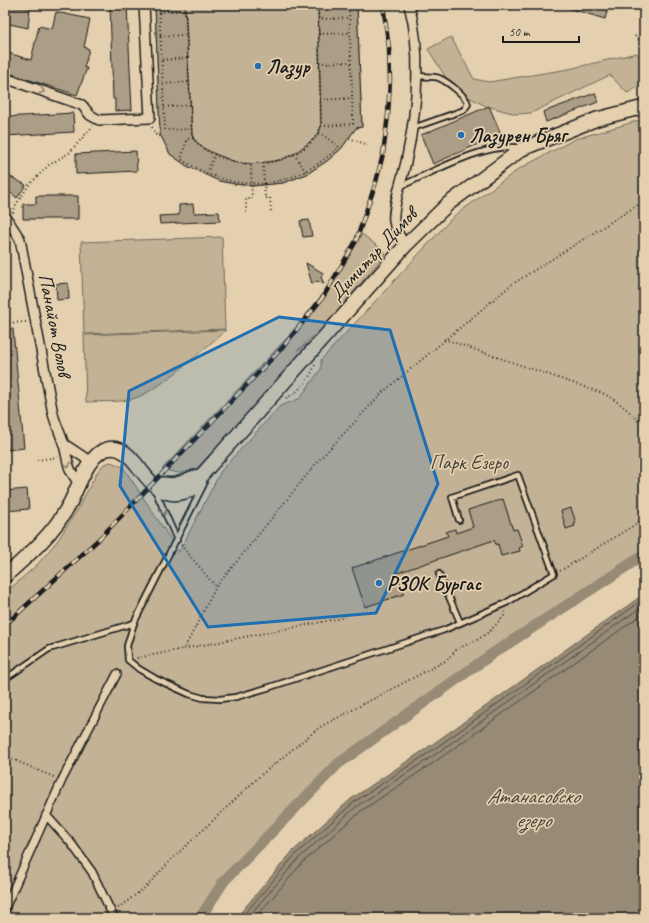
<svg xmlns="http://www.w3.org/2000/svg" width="649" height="923" font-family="Caveat,sans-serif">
<rect width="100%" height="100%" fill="#e4d0ae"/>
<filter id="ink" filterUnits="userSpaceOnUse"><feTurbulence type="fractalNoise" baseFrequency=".025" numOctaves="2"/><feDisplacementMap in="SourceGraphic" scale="8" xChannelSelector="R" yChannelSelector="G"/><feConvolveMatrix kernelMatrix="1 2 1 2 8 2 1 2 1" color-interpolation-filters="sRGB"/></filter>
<g filter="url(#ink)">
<g fill="#c3b296" stroke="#706759">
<path d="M155,5H357L362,127L356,128L341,149L327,161L307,174L283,183L252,186L235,184L219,181L187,166L170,154L160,134Z"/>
<path d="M451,37L474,79L489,82L569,69L637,53L644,62V84L627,93L610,75L531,113L516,114L486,106L462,94L448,81L428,49Z"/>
<path d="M644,119V556L425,702L338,764L219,883L197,918H5V593L37,565L58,540L76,512L98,471L104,464L111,462L123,467L179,552L221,471L280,406L299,399L321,369V360L454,216L519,169L575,139Z"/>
<path d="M362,234L386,253L329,322L297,351L333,326L193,472C181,475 173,472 162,469L288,337L329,286Z"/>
<path d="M222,237L225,329L84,334L81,242Z"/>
<path d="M226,330C203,349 159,392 132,399C118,403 100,401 86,402L84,335Z"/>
</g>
<path fill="#978b76" stroke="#665f52" d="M644,594V918H236L292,852L351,799L427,748Z"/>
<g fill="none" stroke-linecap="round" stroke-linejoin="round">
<g stroke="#4d4840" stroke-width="1">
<path d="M241,918L295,855L354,802L430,752L644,599"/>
<path d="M247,918L299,858L357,806L433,756L644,605"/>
<path d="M255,918L303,862L361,811L436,761L644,613"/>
</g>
<path stroke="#978b76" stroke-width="11" d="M200,918L224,881L338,764L492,654L644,555"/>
</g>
<g fill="#ac9e86" stroke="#1c1c1c">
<path d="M110,5H127L132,110L115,111V99H113Z"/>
<path d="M155,5H185L192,135L194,140L203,148L215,154L238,163L251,164L281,160L294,154L315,138L319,132L321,126L318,5H357L362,127L356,128L341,149L327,161L307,174L283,183L252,186L235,184L219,181L187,166L170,154L160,134Z"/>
<path d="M565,5H609L605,19L565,7Z"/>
<path d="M5,6L30,8L28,28L5,23Z"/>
<path d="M56,12L90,19L84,47L89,49L84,68H87L77,95L5,72V52L31,60L39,26L52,29Z"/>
<path d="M595,93L598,102L546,122L543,112Z"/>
<path d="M489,106L501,134L433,164L421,135Z"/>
<path d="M73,113L74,132L5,136V117Z"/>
<path d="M136,151L137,171L76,174V154Z"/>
<path d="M5,174L26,185L17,198L5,188Z"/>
<path d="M36,196H78V219H23V204H36Z"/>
<path d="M193,204L194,213L219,212L220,221L160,224L159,216L179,215V205Z"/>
<path d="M309,220L312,236L303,237L300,221Z"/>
<path d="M306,263L323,273L321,277L324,284L317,281L312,284Z"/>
<path d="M68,283L69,299L57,300L56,284Z"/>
<path d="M5,329H13L24,448L7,450L5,437Z"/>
<path d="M27,489L29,509L5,511V491Z"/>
<path d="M503,499L513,530L517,529L523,546L519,548L520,551L501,556L498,544L496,545L494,540L397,573L404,594L365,607L352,568L448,536L446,532L455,529L456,533L473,527L468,510Z"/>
<path d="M571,508L576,523L574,524L575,526L566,529L561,511Z"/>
</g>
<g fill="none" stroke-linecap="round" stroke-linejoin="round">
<defs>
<g id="service">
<path d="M413,128L464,110L468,104C466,96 448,82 439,78C433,76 424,77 417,76"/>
<path d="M401,186C431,173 488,141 520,148"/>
<path d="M204,484L134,623L127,646L128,660L139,669L156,679L189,694L203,698L220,699L236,697L267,688L444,630L506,603L554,574L518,475L452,497L459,520"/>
<path d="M155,490L177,540"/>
<path d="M439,574L460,622"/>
<path d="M5,679L49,649L134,623"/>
</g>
<g id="pedestrian">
<path d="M46,815L71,843L92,872L114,918"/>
<path d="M5,908L62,780L117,674"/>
</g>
<g id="minor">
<path d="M5,78L82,105L90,115L99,120L150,118L144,5"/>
<path d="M5,216L20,239L53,414C56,425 61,435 64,445C69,463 66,467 79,483"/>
<path d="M406,245C400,238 395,230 394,221C392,208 403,176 406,162C417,111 423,56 409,5"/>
<path d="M64,444L91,462"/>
</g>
<g id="secondary">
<path d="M162,484C184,487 185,477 201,476"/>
<path d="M5,576C29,555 55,532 70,503C78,488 88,454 107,449C139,441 144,505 185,492C194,490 199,484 201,476L406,245L448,204L522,149L597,119L644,107"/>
</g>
</defs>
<use href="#service" stroke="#1c1c1c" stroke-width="8"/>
<use href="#pedestrian" stroke="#1c1c1c" stroke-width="10"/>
<use href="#minor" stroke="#1c1c1c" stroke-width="12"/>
<use href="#secondary" stroke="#1c1c1c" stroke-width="16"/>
<g stroke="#1c1c1c" stroke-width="2" stroke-dasharray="1 3" stroke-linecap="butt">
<path d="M159,5L165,130L191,129"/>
<path d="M185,5L192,135C202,155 231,162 251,164L252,199H246V213"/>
<path d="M159,12L186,10"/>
<path d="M318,19L350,18"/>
<path d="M319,34L350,33"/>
<path d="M160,36L187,35"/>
<path d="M635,36L644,44"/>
<path d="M162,60L188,58"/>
<path d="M319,63L351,62"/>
<path d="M163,84L189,82"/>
<path d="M320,100L352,98"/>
<path d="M164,107L190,105"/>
<path d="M321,126L353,124L349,5"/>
<path d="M152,127L156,135L162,137"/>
<path d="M193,138L187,139L181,159C235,195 291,192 339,147L319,132"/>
<path d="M349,138L368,145"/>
<path d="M294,154L306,172"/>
<path d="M207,173L215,154"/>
<path d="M271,211L270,198H265L263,164C286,159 313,150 321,126L318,5"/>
<path d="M13,213L15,206L29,185L49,165L69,153L93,126"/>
<path d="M5,323L26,322"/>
<path d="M444,339L602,393C620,402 631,412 644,428"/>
<path d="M286,398C298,394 311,377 315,365"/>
<path d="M37,460L58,457"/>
<path d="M181,545L216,587"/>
<path d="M560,571L644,519"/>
<path d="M185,647L216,587L319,460L383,392L511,285L644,201"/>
<path d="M137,658L347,617"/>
<path d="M5,756L56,778"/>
<path d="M118,908L146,887L171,860L261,775L320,727L447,660L457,649L477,640L489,632L504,616L505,611"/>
</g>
<use href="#service" stroke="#e4d0ae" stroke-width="4.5"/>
<use href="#pedestrian" stroke="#e4d0ae" stroke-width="7"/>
<use href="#minor" stroke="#e4d0ae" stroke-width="9"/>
<use href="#secondary" stroke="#e4d0ae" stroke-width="13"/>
<defs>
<path id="rail" d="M5,625L99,539L153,483L282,348L323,297L356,241L376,182L383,154L388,115L390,80L389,48L383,5"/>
</defs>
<use href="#rail" stroke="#1c1c1c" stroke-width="4.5"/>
<use href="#rail" stroke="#e4d0ae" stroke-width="3" stroke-dasharray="9" stroke-linecap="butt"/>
</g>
<defs><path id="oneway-chevron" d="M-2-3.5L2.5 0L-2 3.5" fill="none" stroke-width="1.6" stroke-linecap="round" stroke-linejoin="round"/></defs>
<g stroke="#8a7f6c">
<use href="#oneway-chevron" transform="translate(42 91) rotate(19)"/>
<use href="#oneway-chevron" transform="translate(68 465) rotate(73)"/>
<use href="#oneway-chevron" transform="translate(164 512) rotate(66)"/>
</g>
</g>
<path fill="#1f6fb2" fill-opacity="0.2" stroke="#1f6fb2" stroke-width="3" stroke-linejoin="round" d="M279,317L390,330L438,484L376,613L208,627L120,486L129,391Z"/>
<g fill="#1f6fb2" stroke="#e4d0ae" stroke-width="1.5">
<circle cx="258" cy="66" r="4"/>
<circle cx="461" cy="135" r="4"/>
<circle cx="379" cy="583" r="4"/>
</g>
<g text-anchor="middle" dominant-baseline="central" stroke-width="3.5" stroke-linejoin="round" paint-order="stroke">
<g font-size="20" font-weight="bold" fill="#1c1c1c" stroke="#e4d0ae" text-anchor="start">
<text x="266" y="66">Лазур</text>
<text x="469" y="135">Лазурен Бряг</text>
<text x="387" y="583">РЗОК Бургас</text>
</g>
<g font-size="20" fill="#1c1c1c" stroke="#e4d0ae">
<text transform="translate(373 254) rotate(-47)">Димитър Димов</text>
<text transform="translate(55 325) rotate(79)">Панайот Волов</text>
</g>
<g font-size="20" fill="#46423a" stroke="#e4d0ae">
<text x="469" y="462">Парк Езеро</text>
</g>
<g font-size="21" font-style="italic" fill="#47433c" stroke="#e4d0ae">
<text x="533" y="796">Атанасовско<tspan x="533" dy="24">езеро</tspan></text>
</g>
</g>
<rect width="649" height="923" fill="none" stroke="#e4d0ae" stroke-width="20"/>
<rect x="10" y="10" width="629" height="903" fill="none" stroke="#1c1c1c" stroke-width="1.5" filter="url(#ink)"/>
<path d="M503 36v6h76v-6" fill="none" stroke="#1c1c1c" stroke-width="2"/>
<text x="509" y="36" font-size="12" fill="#1c1c1c" stroke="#e4d0ae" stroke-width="3" paint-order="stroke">50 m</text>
</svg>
